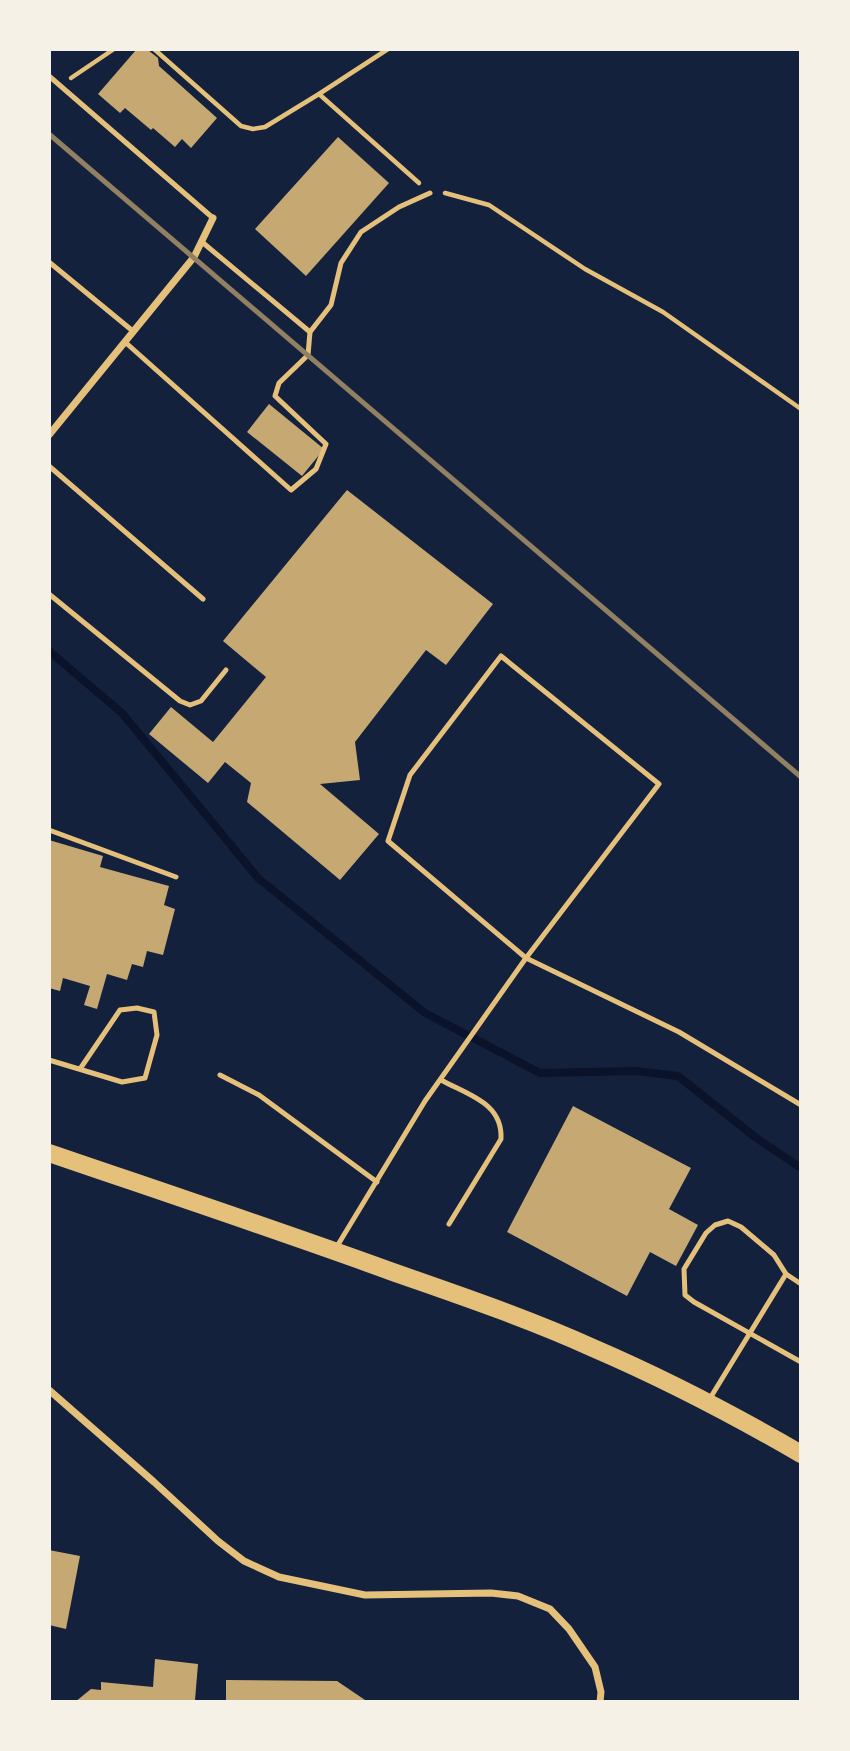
<svg xmlns="http://www.w3.org/2000/svg" width="850" height="1751" font-family="Manrope,sans-serif">
<rect width="100%" height="100%" fill="#14213d"/>
<g fill="none" stroke-linecap="round" stroke-linejoin="round">
<path stroke="#0b132b" stroke-width="8" d="M49,651L122,713L258,878L425,1013L540,1073L636,1071L678,1076L755,1137L801,1168"/>
</g>
<g fill="#c6a872">
<path d="M136,50H148L158,58L159,66L217,118L191,148L182,139L175,147L153,128L151,130L125,108L120,113L98,94Z"/>
<path d="M338,137L389,183L306,276L255,229Z"/>
<path d="M269,404L324,449L302,476L247,432Z"/>
<path d="M347,490L493,604L446,665L426,650L355,742L360,780L320,784L379,834L340,880L247,802L251,783L225,762L208,783L149,734L171,707L213,742L266,677L223,641Z"/>
<path d="M49,840L103,856L100,867L169,886L164,905L175,909L163,955L147,951L143,967L132,964L127,980L107,974L97,1009L84,1005L90,986L63,978L60,991L49,988Z"/>
<path d="M573,1106L691,1168L669,1209L698,1225L676,1266L650,1252L627,1296L507,1232Z"/>
<path d="M49,1550L80,1556L66,1629L49,1625Z"/>
<path d="M155,1659L198,1664L195,1700L75,1702L91,1689L101,1690V1682L153,1687Z"/>
<path d="M226,1680L337,1681L368,1702H226Z"/>
</g>
<g fill="none" stroke-linecap="round" stroke-linejoin="round">
<g stroke="#e5c07b" stroke-width="4.5">
<path d="M154,49L241,126L253,129L265,127L319,94"/>
<path d="M388,49L319,94L419,183"/>
<path d="M71,78L114,49"/>
<path d="M445,193L489,205L585,269L663,312L801,409"/>
</g>
<g stroke="#e5c07b" stroke-width="5">
<path d="M49,76L213,218"/>
<path d="M202,242L310,332"/>
<path d="M49,262L134,332"/>
<path d="M125,342L291,490L316,469L326,444L275,396L279,383L308,355L310,332L331,305L341,263L361,232L399,207L430,193"/>
<path d="M49,466L203,599"/>
<path d="M49,594L180,701L190,705L201,701L226,670"/>
<path d="M501,656L659,784L526,958L388,841L410,775Z"/>
<path d="M49,830L176,877"/>
<path d="M49,1060L122,1082L145,1078L157,1035L154,1012L137,1008L120,1010L80,1069"/>
<path d="M220,1075L259,1095L377,1182"/>
<path d="M441,1080C468,1095 503,1103 501,1139L449,1224"/>
<path d="M336,1248L425,1101L526,958L679,1032L801,1105"/>
<path d="M801,1284L786,1274L774,1255L741,1227L728,1221L715,1225L706,1233L684,1269L685,1295L694,1302L801,1362"/>
<path d="M709,1400L786,1274"/>
</g>
<g stroke="#e5c07b" stroke-width="7">
<path d="M49,435L194,257L213,218"/>
<path d="M49,1390L154,1482L218,1541L244,1561L279,1577L365,1595L491,1593L518,1596L550,1609L569,1629L595,1667L601,1692L600,1702"/>
</g>
<path stroke="#e5c07b" stroke-width="18" d="M49,1153C163,1192 277,1230 390,1271C458,1295 527,1318 593,1348C665,1379 734,1415 801,1454"/>
<path stroke="#918062" stroke-width="5" d="M49,134L801,777"/>
</g>
<rect width="850" height="1751" fill="none" stroke="#f6f1e7" stroke-width="102"/>
</svg>
